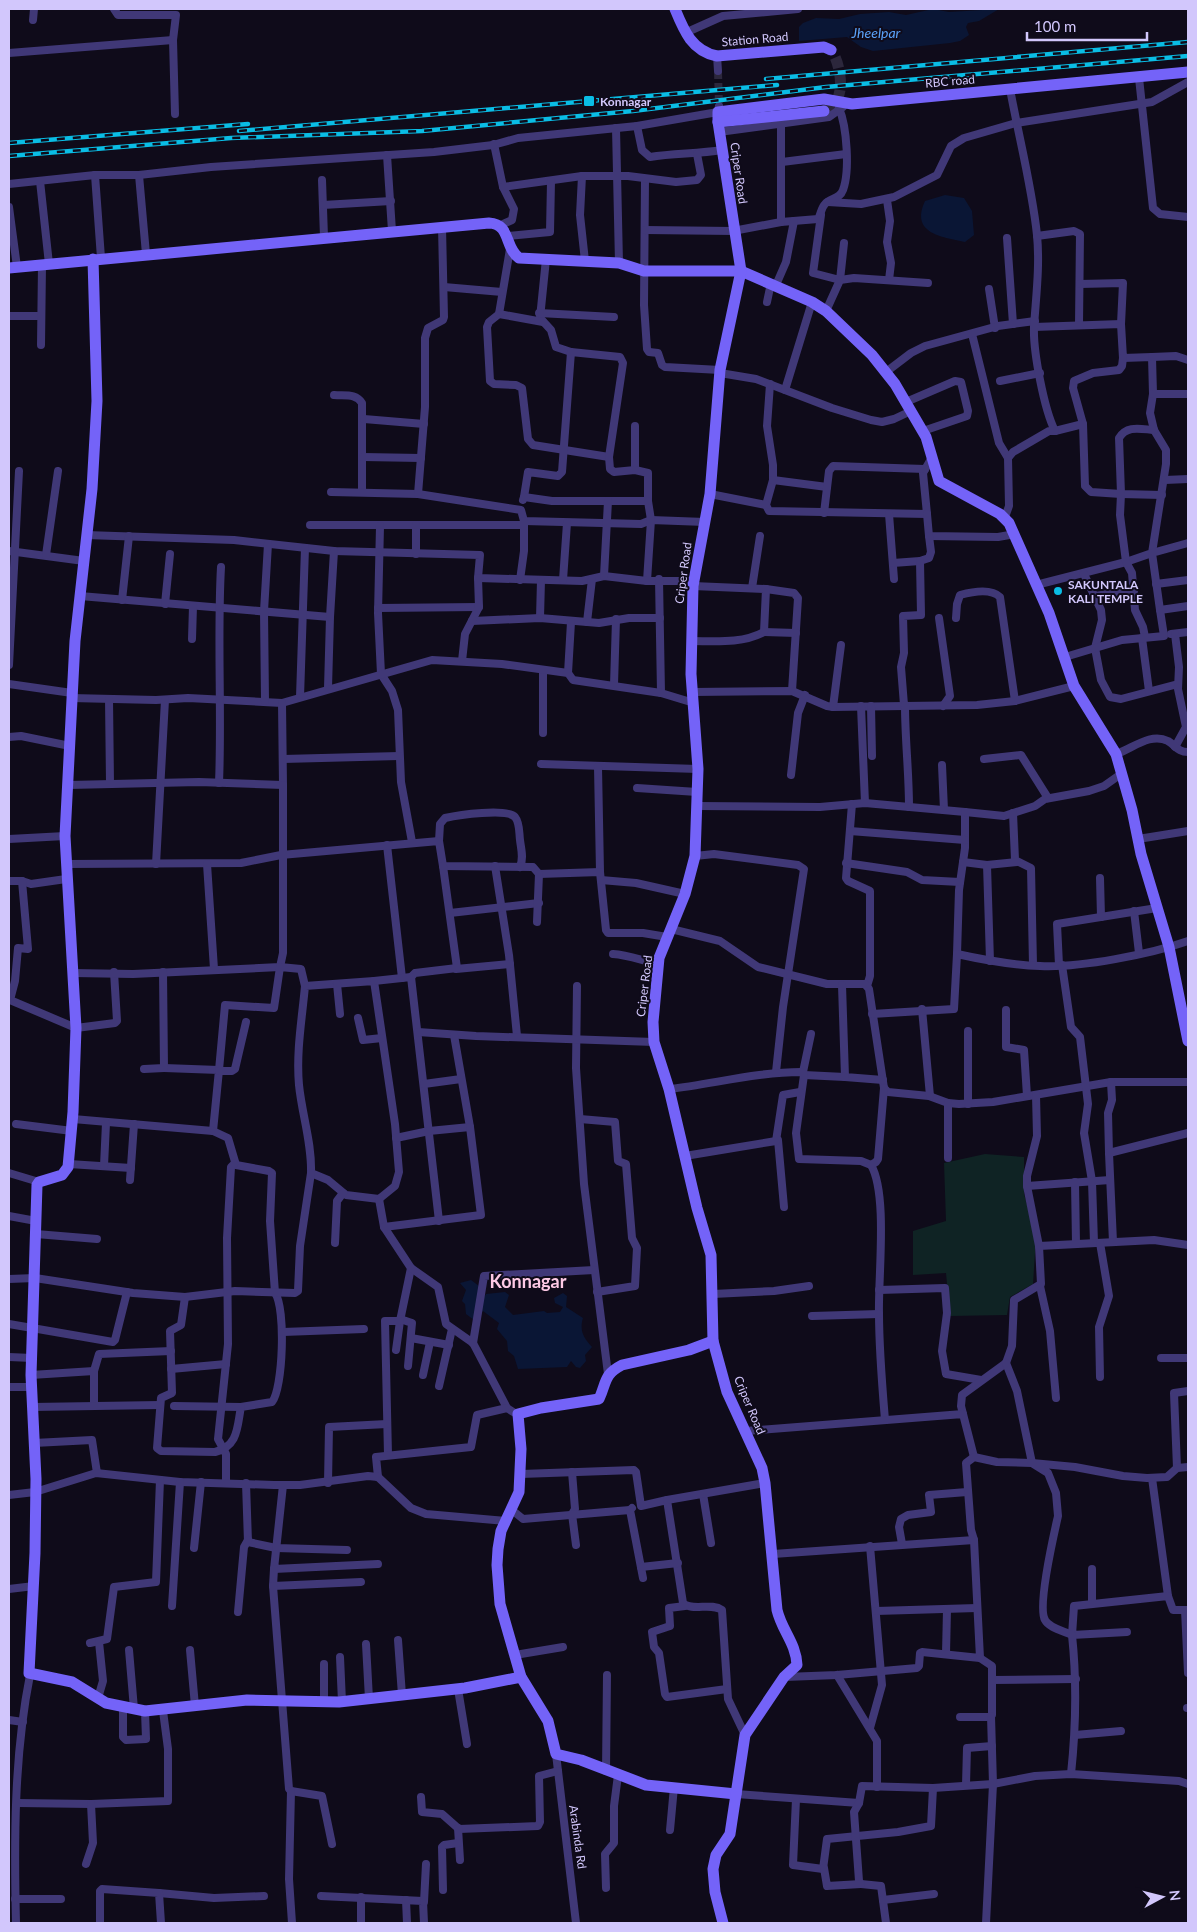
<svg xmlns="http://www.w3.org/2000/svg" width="1197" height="1932" font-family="Lato,sans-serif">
<rect width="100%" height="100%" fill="#0f0b1a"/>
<path fill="#0f2324" d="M985,1154L1024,1157V1194L1036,1237L1033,1284L1010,1297L1007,1315L950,1316L946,1273L913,1275V1231L946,1221L944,1163Z"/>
<g fill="#0a1635">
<path d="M933,9L949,12L999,9L979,21L968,23L966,27L969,35L960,41L950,43L873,51L861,47L847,37L799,41V27L803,23L816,18L839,19L860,14L889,12L906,15Z"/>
<path d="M945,195L964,198L972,211L974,235L965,242C941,237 910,233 925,201Z"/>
<path d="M471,1280L479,1286L482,1300L486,1294L505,1292L509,1295L505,1307L513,1315L544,1311L547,1313L560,1312L563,1307L555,1303L554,1298L563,1293L567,1296L566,1307L583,1318C579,1331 584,1338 592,1347L585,1355L586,1361L580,1368L576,1367L571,1361L567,1367L518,1369L514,1356L508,1351L507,1341L497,1329L499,1323L483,1311L474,1320L466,1314L465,1304L462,1301L466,1290L460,1283Z"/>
</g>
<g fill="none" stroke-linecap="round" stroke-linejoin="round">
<path stroke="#2c273c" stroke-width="8" stroke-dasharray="8 4" stroke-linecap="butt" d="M718,71L719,106"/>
<path stroke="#2c273c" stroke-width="11" stroke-dasharray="11 5.5" stroke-linecap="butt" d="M824,111C828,108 833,105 836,101C845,89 839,60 831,50"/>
<g stroke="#403877" stroke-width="8">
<path d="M114,9L118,15H176L173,40L175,114"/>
<path d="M33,20L34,9"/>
<path d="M685,33L723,16L798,9"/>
<path d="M9,53L173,40"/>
<path d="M717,56L718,71"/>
<path d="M1139,78L1153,208L1160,214L1188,217"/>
<path d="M637,126L642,150L650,157C674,153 697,154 722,150"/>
<path d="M616,128L619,263"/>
<path d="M719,132L829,117L843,107"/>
<path d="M494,144L503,187L514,209L512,220L501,225"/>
<path d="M387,155L392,231"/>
<path d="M782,162L846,154"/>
<path d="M95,175L101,258"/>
<path d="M139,175L146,254"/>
<path d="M582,176L580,215L585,261"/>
<path d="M645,179L644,305L647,349L649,352L658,353L662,365L665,367L720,370"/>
<path d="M322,180L324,237"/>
<path d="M40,181L49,264"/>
<path d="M9,184L95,175H139L211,167L434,152L493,145L518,138L637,126L718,112L719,106"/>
<path d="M503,187L582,176H628L676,182L697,180L701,175L697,154"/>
<path d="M887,200L890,221L887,242L891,263L889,280"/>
<path d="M828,202L861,204L894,197L937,175L951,146L964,138L1016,123L1152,102L1188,82"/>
<path d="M323,205L391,201"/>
<path d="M9,207L17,267"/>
<path d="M821,215L813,273L840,280L844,243"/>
<path d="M781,222L818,219C821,214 821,208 825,204C830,198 840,199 843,190C850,171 847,127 839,108"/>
<path d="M645,230L733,231L781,222V123"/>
<path d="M507,236L550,232L551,181"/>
<path d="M1037,236L1074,231L1080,234L1079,324"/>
<path d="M1007,238L1013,324"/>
<path d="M510,249L499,314L489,322L487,327L490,381L494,384L516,385L522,388L528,439L533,445L609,457"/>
<path d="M546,259L540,318L551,330L556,347L571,352"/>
<path d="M1080,284L1123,283L1121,324"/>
<path d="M776,285L786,262L794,221"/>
<path d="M444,287L502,292"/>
<path d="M989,289L995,328"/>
<path d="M767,302L771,283"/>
<path d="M826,311L840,280L854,278L928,283"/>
<path d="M539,313L614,317"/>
<path d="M499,314L543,322"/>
<path d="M9,316H41"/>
<path d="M1034,327L1121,324L1123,358L1152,357L1153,394L1150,413L1154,430L1166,450V464L1152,553L1126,562L1036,585"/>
<path d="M972,334L999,443L1008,458"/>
<path d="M41,345L42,265"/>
<path d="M1152,357L1176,356L1188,360"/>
<path d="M886,372L911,353L925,346L998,326L1035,321"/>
<path d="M720,373L756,379L832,408L871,420L882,422L894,419L911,411"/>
<path d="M1000,381L1040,373"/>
<path d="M770,384L767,426L773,465V480L766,505L769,511L927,514L923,473L931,459"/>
<path d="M785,390L812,302"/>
<path d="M1153,394H1188"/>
<path d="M334,395C345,396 356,393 362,403V492"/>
<path d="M906,402L955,381L961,382L968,411L967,416L923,431"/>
<path d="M364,419L424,424"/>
<path d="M1083,424L1073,388L1074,381L1093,373L1119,370L1122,366L1123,358"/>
<path d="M1154,430C1140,429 1127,425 1119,438L1121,494L1162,495"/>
<path d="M1055,431L1083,424L1085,486L1091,492L1121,494L1120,515L1126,562L1132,573L1135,610L1143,627L1145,637"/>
<path d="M363,457L421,458"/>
<path d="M635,470V426"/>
<path d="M773,480L827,487"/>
<path d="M1165,480L1188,479"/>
<path d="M331,492L418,494L521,510L524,521L641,524L651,520L705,522"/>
<path d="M418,494L425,407V338L428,328L443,320L444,317L442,227"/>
<path d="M710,494L766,505"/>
<path d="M524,497L528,472L558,476L562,472L571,352L620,357L623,363L609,457L610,469L614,472L635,470L648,473V501L651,520L647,581"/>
<path d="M523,500L524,497L552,501H648"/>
<path d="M824,513L829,471L833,466L925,469"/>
<path d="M889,514L894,579"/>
<path d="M927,514L929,536L998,537L1015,534"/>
<path d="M1005,517L1009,506L1008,458L1013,452L1049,431H1055C1044,409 1033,351 1034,327C1036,296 1040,266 1037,235C1032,187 1019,138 1010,89"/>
<path d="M310,525H524"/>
<path d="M380,526L378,613L381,674L392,691L398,710L401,782L412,842"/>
<path d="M86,535L234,540L334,551L480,555L478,578L582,581L604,576L647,581H693"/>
<path d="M9,551L84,561"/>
<path d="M416,554V525"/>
<path d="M46,555L58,471"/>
<path d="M893,563L920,561L929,558L931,552L929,536"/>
<path d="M1084,574L1101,610L1102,620L1095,648L1101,680L1110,697L1121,699L1178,684"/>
<path d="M604,576L608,501"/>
<path d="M659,579L661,693"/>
<path d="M520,580L524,551V521"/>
<path d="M563,580L567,523"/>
<path d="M1156,584L1188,580"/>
<path d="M752,588L760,536"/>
<path d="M766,589L794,593L798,598L792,691"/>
<path d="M80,596L330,617L328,688"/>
<path d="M1095,596L1134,590"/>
<path d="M122,600L129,536"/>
<path d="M165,604L170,554"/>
<path d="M378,608L479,607"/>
<path d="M1160,610L1152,553L1188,543"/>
<path d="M330,617L334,551"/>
<path d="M540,618L541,580"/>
<path d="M939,618L950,696L943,706"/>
<path d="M956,618L957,604L960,595C971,592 991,588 1000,597L1015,701"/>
<path d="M472,621L540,618L599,623L629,618H660"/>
<path d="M587,622L592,579"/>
<path d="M764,632L796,633"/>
<path d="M1171,634L1188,632"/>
<path d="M1142,638L1149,691"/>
<path d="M192,639L193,606"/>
<path d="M691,641C714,641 742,644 764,632L766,589L693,586"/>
<path d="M1065,657L1122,640L1164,636L1160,610L1188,606"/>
<path d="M462,661L465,634L479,607L478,578"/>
<path d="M9,665L19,471"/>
<path d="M543,670V733"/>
<path d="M568,673L571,622"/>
<path d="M9,684L72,693"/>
<path d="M614,685L616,619"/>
<path d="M692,692L792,691L827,706L833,707L977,705L1015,701L1074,686"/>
<path d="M300,697L305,548"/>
<path d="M71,698L156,700L188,698L282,703L432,660L502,664L568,673L573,680L661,693L694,703"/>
<path d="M109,699L110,783"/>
<path d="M265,701L264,611L268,544"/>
<path d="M904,705L901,667L904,653L903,616L921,615L920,561"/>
<path d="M905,705C905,740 909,772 909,807"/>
<path d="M861,706L865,803"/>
<path d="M871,706L872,756"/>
<path d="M833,707L841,645"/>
<path d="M9,737L21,736L70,746"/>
<path d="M1175,747L1186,727L1178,689L1179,667L1175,634"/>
<path d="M1116,754C1132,749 1150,732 1168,741C1176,746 1178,752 1188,752"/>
<path d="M283,759L399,756"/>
<path d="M984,759L1021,755L1048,798"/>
<path d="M541,764L698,769"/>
<path d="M942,765L944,810"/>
<path d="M598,767L600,872"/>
<path d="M791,775L798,713L805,695"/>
<path d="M219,783C222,711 217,639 221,567"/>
<path d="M69,785L199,782L283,785L282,703"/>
<path d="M637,788L697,792"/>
<path d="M852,804L846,878L848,881L870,891V976L867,986"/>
<path d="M698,806L820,807L865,803L965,812V848L959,890L957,954"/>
<path d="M965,812L1004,816L1035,806L1045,799L1089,791L1104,786L1121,774"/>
<path d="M1013,813L1015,860L1031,868L1033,965"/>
<path d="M850,831L965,840"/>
<path d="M9,839L65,836"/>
<path d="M1138,839L1188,831"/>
<path d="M439,841L440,824L445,818C458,815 507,808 515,817C520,823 519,833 520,840C521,849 524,858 520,867"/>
<path d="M387,845L402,978"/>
<path d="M695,856L714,854L798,865L804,869L783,1007L776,1072"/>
<path d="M963,862L987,865L1017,862"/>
<path d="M846,863L907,872L922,880L960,882"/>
<path d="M67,864L241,863L281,855L439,841L443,866L533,867L539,874L600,872L606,930L608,933H643L667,937"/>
<path d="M156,864L165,700"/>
<path d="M207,864L214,969"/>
<path d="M987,865L990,961"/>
<path d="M495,866L509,955L517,1036"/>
<path d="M1100,878L1101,917"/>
<path d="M601,880L636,883L685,894"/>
<path d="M9,881H22L31,884L66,879"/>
<path d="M22,881L28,949L18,948L15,981L10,1000L76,1028L115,1023L117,1021L114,972"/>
<path d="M1134,911L1139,953"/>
<path d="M450,913L539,903"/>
<path d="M537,922L539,874"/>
<path d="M671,929L720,941L758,967L827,984H865L869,989L884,1088L888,1092L929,1096L948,1103L959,1104L993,1102L1111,1082H1188"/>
<path d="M613,954C629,955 643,961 659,964"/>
<path d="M1059,965L1057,924L1157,908"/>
<path d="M1062,965L1071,1027L1080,1037L1088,1104L1084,1133L1092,1181L1094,1243"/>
<path d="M456,969L510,964"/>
<path d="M73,973L133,974L280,967L283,953V785"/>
<path d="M411,977L415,973L457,968L443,866"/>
<path d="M374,981L395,1124L399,1172L395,1186L379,1199L346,1195L328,1180L311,1173C312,1143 302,1115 299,1085C296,1052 302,1019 305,986Z"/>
<path d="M374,981L411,977L439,1221"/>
<path d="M337,984L340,1014"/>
<path d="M842,985L845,1077L883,1080"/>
<path d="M577,986L576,1068L584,1184L608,1374"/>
<path d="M922,1009L930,1096"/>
<path d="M1006,1010V1047L1024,1050L1027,1096"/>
<path d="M872,1014L954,1009L957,954C984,960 1012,965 1040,966C1080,968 1151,954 1188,941"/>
<path d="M358,1018L363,1040L382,1038"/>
<path d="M418,1032L476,1036L654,1042"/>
<path d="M164,1068L219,1070L213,1131"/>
<path d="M144,1069L164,1068L163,972"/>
<path d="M219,1070L225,1005L274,1008L280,967L301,969L305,986"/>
<path d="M219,1071H232L235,1069L246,1022"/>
<path d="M803,1072L811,1034"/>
<path d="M804,1075L845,1077"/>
<path d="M424,1084L461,1079"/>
<path d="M669,1089C713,1084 757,1072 801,1072L804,1075L796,1133L799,1159L861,1161L871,1165C888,1194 878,1277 879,1313C879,1349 882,1384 885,1420"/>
<path d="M948,1103V1158"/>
<path d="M968,1104V1031"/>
<path d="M73,1119L213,1131L228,1138L236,1165L269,1171L272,1173L270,1221L275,1293C286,1308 283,1389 272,1402L241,1407C237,1426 239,1446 215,1452L161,1451L157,1448L161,1398L172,1393L170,1331L181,1325L185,1297"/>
<path d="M580,1119L615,1122L618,1161L626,1164L632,1238L637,1248L635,1286L597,1292"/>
<path d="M16,1124L72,1131"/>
<path d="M396,1138L429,1131L470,1127L454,1035"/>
<path d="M778,1140L784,1207"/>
<path d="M1109,1153L1108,1113L1112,1100L1111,1082"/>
<path d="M685,1156L776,1141L783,1095L800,1092"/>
<path d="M69,1164L131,1168"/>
<path d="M871,1165L876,1162L878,1159L884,1088"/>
<path d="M104,1166L106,1123"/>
<path d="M9,1173L39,1182"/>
<path d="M130,1180L134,1124"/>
<path d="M1075,1182L1076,1244"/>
<path d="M1027,1186L1110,1180"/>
<path d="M379,1199L384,1227L411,1268L400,1321L396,1350"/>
<path d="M9,1216L36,1221"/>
<path d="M384,1227L481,1215L470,1127"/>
<path d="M36,1234L97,1239"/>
<path d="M1113,1242L1109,1153L1188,1133"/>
<path d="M335,1243L337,1201L343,1193"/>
<path d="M1039,1246L1154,1240L1188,1245"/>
<path d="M411,1268L438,1287L446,1324L473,1343L507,1408L518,1415"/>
<path d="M9,1279L35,1278L133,1293L185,1297L235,1291L295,1293L298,1291L300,1246L311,1173"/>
<path d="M1040,1286L1050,1331L1056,1398"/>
<path d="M879,1290L945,1288L947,1313L942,1351L946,1374L981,1380"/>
<path d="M713,1294L774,1291L809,1286"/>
<path d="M812,1316L879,1314"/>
<path d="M400,1319L412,1323L408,1366"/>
<path d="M9,1324L113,1342L115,1340L127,1292"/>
<path d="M283,1332L364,1329"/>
<path d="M411,1338L449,1345"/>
<path d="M473,1343L484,1276L594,1270"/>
<path d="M9,1357L32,1358"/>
<path d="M1161,1358H1188"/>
<path d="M171,1369L226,1364"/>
<path d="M31,1375L94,1371"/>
<path d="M423,1375L430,1342"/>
<path d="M1100,1377L1099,1327L1109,1296L1100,1243"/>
<path d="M439,1386L452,1329"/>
<path d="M9,1387H32"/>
<path d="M94,1406V1371L99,1354L171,1351"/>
<path d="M174,1406L241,1407"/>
<path d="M32,1407L160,1405"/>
<path d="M963,1414L961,1406L962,1395L1006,1363L1012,1346L1014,1300L1041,1284L1039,1246L1027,1186V1176L1037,1136L1036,1095"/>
<path d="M746,1431L963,1414L974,1457"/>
<path d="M34,1443L92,1440L97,1473"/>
<path d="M388,1455L385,1321H400"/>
<path d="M1177,1468L1174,1393L1188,1391"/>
<path d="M572,1472L575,1509L572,1514L576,1545"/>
<path d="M521,1474L634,1470L636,1472L641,1506L667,1500L683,1603C692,1612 711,1602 722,1610L728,1699L745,1735"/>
<path d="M378,1477L376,1457L471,1447L477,1415L507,1408"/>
<path d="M1152,1478L1168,1596"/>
<path d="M226,1483V1454L218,1439L228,1344L227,1238L231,1167L234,1164"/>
<path d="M246,1483L248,1542L276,1548L347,1550"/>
<path d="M328,1483L329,1427L387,1424"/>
<path d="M283,1485L274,1569L378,1564"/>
<path d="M703,1494L711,1543"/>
<path d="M9,1495L35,1492L96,1473L180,1482L274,1485H300L368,1476L378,1477L411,1508L426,1514L506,1521"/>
<path d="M667,1500L765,1483"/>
<path d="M632,1508L630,1510L643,1578"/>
<path d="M512,1510L523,1519L630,1510"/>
<path d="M902,1544L899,1527L901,1519L908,1515L931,1512L929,1495L967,1492"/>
<path d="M870,1546L882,1685L870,1728"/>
<path d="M194,1548L201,1482"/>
<path d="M773,1554L974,1540"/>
<path d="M641,1567L678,1563"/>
<path d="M274,1569L273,1586L361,1582"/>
<path d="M273,1586L289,1789L291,1791L322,1796L332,1844"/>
<path d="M9,1589L34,1586"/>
<path d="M1092,1603V1569"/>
<path d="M172,1606L180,1482"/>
<path d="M685,1606L669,1608L670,1626L652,1632L654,1647L659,1653L665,1694L667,1697L727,1689"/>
<path d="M1185,1610L1188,1673"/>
<path d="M876,1611L977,1608"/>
<path d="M238,1612L244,1547L248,1540"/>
<path d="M1127,1632L1072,1635L1074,1606L1168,1596L1173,1610H1188"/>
<path d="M398,1640L402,1695"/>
<path d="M90,1643L107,1639L114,1587L156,1582L160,1480"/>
<path d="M366,1644L369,1699"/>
<path d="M129,1650L134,1709"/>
<path d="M190,1650L195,1706"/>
<path d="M946,1654L947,1609"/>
<path d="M515,1655L563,1647"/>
<path d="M340,1657L342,1702"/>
<path d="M837,1675L877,1741V1787"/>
<path d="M785,1677L837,1675L917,1668L919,1666L920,1653L922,1652L980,1658L974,1540L971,1530L966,1463L974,1457L997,1462L1032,1463L1017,1391L1006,1363"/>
<path d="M992,1680L1076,1679"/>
<path d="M458,1689L467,1744"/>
<path d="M98,1698L103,1681L99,1642"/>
<path d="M324,1702V1664"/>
<path d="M123,1707V1737L126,1740L146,1739L145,1711"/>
<path d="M1187,1708H1188"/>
<path d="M960,1717H990L992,1715V1666L980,1658"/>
<path d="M9,1720L23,1722"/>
<path d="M1075,1735L1121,1731"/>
<path d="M556,1754L576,1923"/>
<path d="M606,1771L607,1675"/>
<path d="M1071,1774C1076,1727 1077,1682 1072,1635C1064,1631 1049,1628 1045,1620C1037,1606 1054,1534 1058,1516L1056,1493L1048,1473L1032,1463L1075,1467L1123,1476L1147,1478L1167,1477L1177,1468L1188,1467"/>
<path d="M966,1785L967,1748L992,1746"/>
<path d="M291,1791L289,1879L292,1923"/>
<path d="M736,1794L859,1803L862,1786L933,1788L993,1784L1035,1776L1071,1774L1179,1781L1188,1784"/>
<path d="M421,1797L422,1812L442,1814L459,1829L538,1826L540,1822L539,1776L558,1771"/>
<path d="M796,1799L793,1865L823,1869L827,1839L898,1832L931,1826L933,1788"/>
<path d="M18,1803L91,1804L168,1801V1749L163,1711"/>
<path d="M859,1803L854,1812L859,1881L861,1884L881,1886L886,1923"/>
<path d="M458,1828L460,1860"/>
<path d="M670,1830L674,1787"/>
<path d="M86,1864L93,1843L91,1804"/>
<path d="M824,1868L827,1886L861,1884"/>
<path d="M606,1888L605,1854L614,1843V1806L618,1775"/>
<path d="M443,1890L442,1847L444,1845L458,1843"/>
<path d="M159,1893L214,1898L264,1896"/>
<path d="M321,1896L423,1901L424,1923"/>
<path d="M361,1897V1923"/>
<path d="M15,1899H61"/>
<path d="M406,1900L407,1923"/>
<path d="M883,1900L934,1894"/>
<path d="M424,1902L426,1864"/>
<path d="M16,1923C14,1841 14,1755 30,1675"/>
<path d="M100,1923V1891L102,1889L159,1893L161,1923"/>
<path d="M986,1923L993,1784L991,1716"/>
</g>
<g stroke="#7463f8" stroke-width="11">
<path d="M675,9C684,31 692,51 717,56L824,47L831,50"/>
<path d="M718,122V112L824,99L852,104L1188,72"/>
<path d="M93,259L97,401L92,489L75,641L65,836L76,1028L73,1112L68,1167L62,1175L39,1182L37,1185L31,1375L36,1479L35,1553L29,1673L72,1682L106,1703L145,1711L247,1700L339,1702L465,1688L521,1677"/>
<path d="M9,268L489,223C511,224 504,247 519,258L619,263L644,271H741L812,302L826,311L872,355L895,384L926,437L939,481L1000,514L1009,523L1049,613L1074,686L1116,754L1132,810L1141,854L1169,947L1188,1041"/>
<path d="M713,1341L689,1350L622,1365C603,1375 607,1382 599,1399L541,1408L518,1414L521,1449L519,1492L501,1531L498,1549L497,1565L500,1604L521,1677L548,1721L556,1754L581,1760L646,1785L736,1794"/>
<path d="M723,1923L715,1892L713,1869L716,1855L730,1834L745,1735L784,1677L797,1665C796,1643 782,1631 777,1610L765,1483L762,1468L727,1392L713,1341L711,1255L697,1208L669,1089L654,1042L653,1022L659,958L685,894L695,856L698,769L691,674L693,586L710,494L720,370L741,271L718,122L824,111"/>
</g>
<defs>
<g id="rail">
<path d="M766,79L1188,42"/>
<path d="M239,131L777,85"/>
<path d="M9,143L248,124"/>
<path d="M9,156L231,138L422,131L633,111L826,87L1188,56"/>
</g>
</defs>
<use href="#rail" stroke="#0abde5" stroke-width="4.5"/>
<use href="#rail" stroke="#0f0b1a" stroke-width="2.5" stroke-dasharray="8" stroke-linecap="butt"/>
</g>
<g fill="#0abde5" stroke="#0f0b1a" stroke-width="2">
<rect x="583" y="95" width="12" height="12" rx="2.5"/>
<circle cx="1058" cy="591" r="5"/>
</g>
<g text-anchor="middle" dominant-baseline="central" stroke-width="4" stroke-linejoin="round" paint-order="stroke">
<g font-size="12" fill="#d2c7fc" stroke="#0f0b1a">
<text transform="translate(755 39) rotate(-5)">Station Road</text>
<text transform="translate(950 81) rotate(-5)">RBC road</text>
<text transform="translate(739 173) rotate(82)">Criper Road</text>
<text transform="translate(683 573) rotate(-82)">Criper Road</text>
<text transform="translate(644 986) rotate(-83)">Criper Road</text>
<text transform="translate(750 1405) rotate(67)">Criper Road</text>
<text transform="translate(578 1837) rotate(82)">Arabinda Rd</text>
</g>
<g font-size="12" font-weight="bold" fill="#d2c7fc" stroke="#0f0b1a" text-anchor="start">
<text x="600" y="101">Konnagar</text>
<text x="1068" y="584">SAKUNTALA<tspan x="1068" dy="14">KALI TEMPLE</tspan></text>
</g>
<g font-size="14" font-style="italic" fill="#5aa1f8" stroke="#0f0b1a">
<text x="876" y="32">Jheelpar</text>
</g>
<g font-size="18" font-weight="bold" fill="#fdc9e5" stroke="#0f0b1a">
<text x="528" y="1281">Konnagar</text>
</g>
</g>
<rect width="1197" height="1932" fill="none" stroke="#d2c7fc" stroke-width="20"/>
<g transform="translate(1162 1897) rotate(83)" stroke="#0f0b1a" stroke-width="4" paint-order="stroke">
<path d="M0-4L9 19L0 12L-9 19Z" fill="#d2c7fc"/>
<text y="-8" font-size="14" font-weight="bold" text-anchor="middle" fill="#d2c7fc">N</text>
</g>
<path d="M1027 32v8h120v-8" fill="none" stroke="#d2c7fc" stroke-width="2.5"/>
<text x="1034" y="32" font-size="15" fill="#d2c7fc" stroke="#0f0b1a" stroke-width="4" paint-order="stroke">100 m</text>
</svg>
